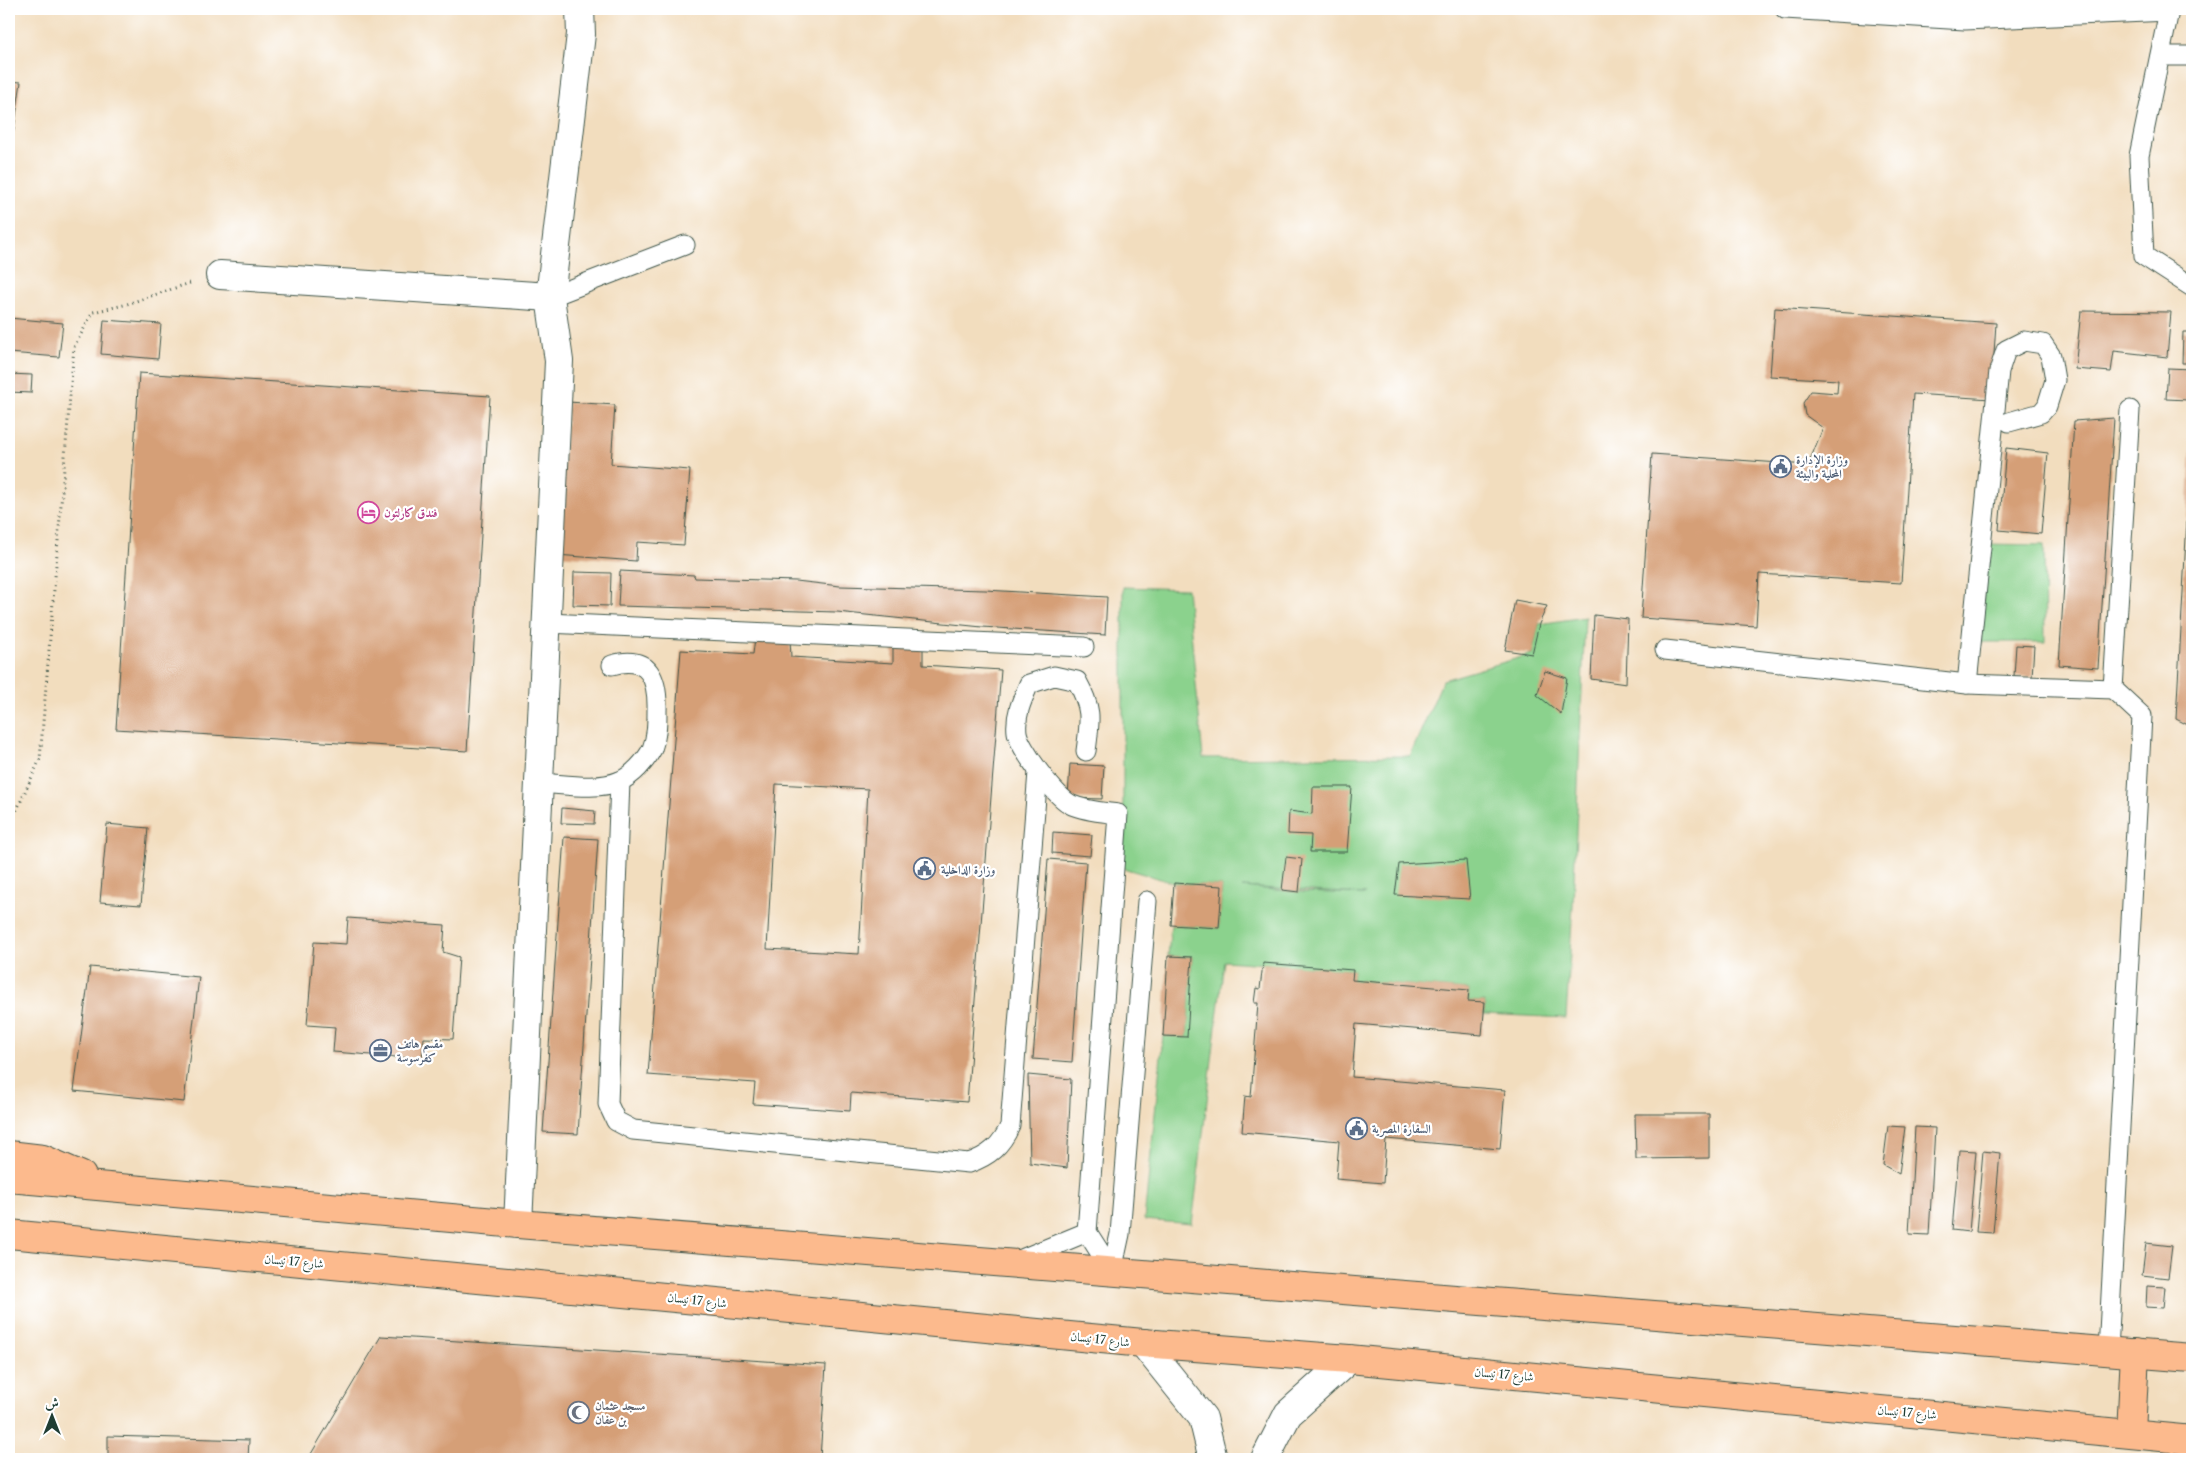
<svg xmlns="http://www.w3.org/2000/svg" width="2201" height="1468" font-family="'Libre Caslon Text',Amiri,serif">
<rect width="100%" height="100%" fill="#fff"/>
<filter id="ink" filterUnits="userSpaceOnUse"><feTurbulence type="fractalNoise" baseFrequency=".02" numOctaves="2"/><feDisplacementMap in="SourceGraphic" scale="10" xChannelSelector="R" yChannelSelector="G"/><feConvolveMatrix kernelMatrix="1 2 1 2 8 2 1 2 1" color-interpolation-filters="sRGB"/></filter>
<filter id="wash" filterUnits="userSpaceOnUse"><feTurbulence type="fractalNoise" baseFrequency=".0096" numOctaves="4" result="noise"/><feDisplacementMap in="SourceGraphic" scale="20" xChannelSelector="R" yChannelSelector="G"/><feGaussianBlur stdDeviation="1.12" result="paint"/><feColorMatrix in="noise" values="0 0 0 0 0 0 0 0 0 0 0 0 0 0 0 0 0 1.4 0 .05"/><feComposite in="paint" operator="in"/></filter>
<g filter="url(#wash)">
<rect width="100%" height="100%" fill="#f2ddbe"/>
<g fill="#8bd28d" stroke="#558860" fill-rule="evenodd">
<path d="M1985,544L2044,545L2045,642H1981Z"/>
<path d="M1123,587L1187,589L1203,758L1410,756L1443,680L1532,654L1539,624L1585,617L1573,905L1566,1018L1484,1014L1485,1002L1468,1001L1469,990L1352,980L1353,970L1224,961L1192,1224L1144,1220L1163,1036L1187,1037L1192,957L1168,956L1171,925L1219,928L1222,886L1174,883L1123,868ZM1242,887L1365,894L1299,892Z"/>
</g>
<g id="blocks">
<g fill="#d59f77" fill-rule="evenodd">
<path d="M9,81L21,82L10,156H9Z"/>
<path d="M1775,308L1996,323L1991,399L1913,394L1901,583L1759,574L1756,626L1641,618L1652,454L1808,465L1823,428L1805,415L1803,403L1811,391L1837,393L1838,380L1770,376Z"/>
<path d="M2081,311L2171,312L2167,357L2114,351L2111,372L2075,369Z"/>
<path d="M9,318L63,323L59,357L9,353Z"/>
<path d="M104,320L161,324L158,359L101,354Z"/>
<path d="M2183,332H2192V363H2182Z"/>
<path d="M2168,368L2190,369L2188,400L2166,399Z"/>
<path d="M139,373L490,396L467,751L116,729Z"/>
<path d="M9,374L32,375L31,393L9,392Z"/>
<path d="M568,402L615,405L611,464L690,470L684,545L637,542L636,561L556,555Z"/>
<path d="M2114,418L2098,668L2059,665L2074,421Z"/>
<path d="M2191,447H2192V727L2176,719Z"/>
<path d="M2006,448L2048,453L2041,534L1999,530Z"/>
<path d="M620,571L694,575L695,578L796,581L840,586L985,590L1107,597L1105,635L982,627L837,612L618,606Z"/>
<path d="M574,572L611,573L610,606L573,605Z"/>
<path d="M1515,600L1547,606L1539,624L1532,654L1505,650Z"/>
<path d="M1594,615L1628,619L1626,684L1591,679Z"/>
<path d="M755,638L790,639L791,657L893,663V646L923,648V665L1001,670L967,1102L851,1093L850,1111L753,1104L755,1083L648,1075L681,650L753,654ZM776,784L868,789L859,954L767,949Z"/>
<path d="M2016,645L2034,646L2032,677L2014,676Z"/>
<path d="M1545,671L1567,678L1561,714L1537,695Z"/>
<path d="M1070,764L1104,766L1102,799L1068,798Z"/>
<path d="M1313,787H1352L1347,852H1310L1311,835L1288,834L1289,811L1312,814Z"/>
<path d="M562,808L595,811L594,824L561,823Z"/>
<path d="M107,824L148,828L141,905L100,902Z"/>
<path d="M1053,832L1092,835L1090,856L1052,853Z"/>
<path d="M564,837L598,839L578,1134L543,1132Z"/>
<path d="M1286,857L1302,859L1299,892L1282,890Z"/>
<path d="M1048,859L1086,862L1072,1062L1033,1059Z"/>
<path d="M1466,860L1470,899L1395,895L1399,864Z"/>
<path d="M1174,883L1222,886L1219,928L1171,925Z"/>
<path d="M348,918L445,925L443,952L459,957L453,1039L424,1038L422,1059L333,1052L335,1027L307,1025L314,942L346,944Z"/>
<path d="M1168,956L1192,957L1187,1037L1163,1036Z"/>
<path d="M1263,963L1353,970L1352,980L1469,990L1468,1001L1485,1002L1482,1035L1356,1024L1352,1077L1505,1090L1500,1149L1386,1139L1383,1183L1336,1179L1339,1141L1242,1132L1245,1096L1251,1097L1258,1003H1254L1256,988L1260,989Z"/>
<path d="M90,967L199,977L184,1102L74,1091Z"/>
<path d="M1028,1075L1071,1079L1067,1168L1030,1163Z"/>
<path d="M1635,1114H1709V1158L1636,1159Z"/>
<path d="M1888,1126L1905,1127L1899,1174L1883,1165Z"/>
<path d="M1915,1127L1935,1128L1929,1235L1909,1234Z"/>
<path d="M1959,1150L1976,1151L1969,1232L1952,1230Z"/>
<path d="M1983,1151L2000,1153L1993,1233L1976,1232Z"/>
<path d="M2146,1243L2172,1246L2168,1278L2142,1275Z"/>
<path d="M2147,1286L2165,1287L2163,1308L2146,1307Z"/>
<path d="M381,1336L826,1365L820,1459H308Z"/>
<path d="M108,1436L249,1440L248,1459H108Z"/>
</g>
</g>
</g>
<g filter="url(#ink)">
<use href="#blocks" fill-opacity="0" stroke="#3f5549" stroke-width="1"/>
<g fill="none" stroke-linecap="round" stroke-linejoin="round">
<defs>
<g id="service">
<path d="M1785,9L1965,20L2169,11L2170,9"/>
<path d="M2169,11L2139,156L2144,256L2192,287"/>
<path d="M2160,56H2192"/>
<path d="M550,297L685,245"/>
<path d="M547,623L1084,647"/>
<path d="M1665,650L1967,684L2113,689"/>
<path d="M1967,684L1999,371L2006,350L2024,341L2043,344L2051,356L2055,380L2047,406L2041,413L2009,422"/>
<path d="M1086,751C1090,720 1093,710 1077,681L1054,676L1029,684C1022,700 1015,715 1017,732C1019,748 1057,799 1072,805C1086,811 1103,812 1118,814L1087,1232L1112,1271"/>
<path d="M620,781L608,1104L616,1121L633,1130L969,1163C989,1156 1001,1146 1010,1126L1038,772"/>
<path d="M539,783C564,784 596,791 620,781C632,776 646,761 652,749C657,736 657,724 657,711C658,680 650,654 612,665"/>
<path d="M1017,1261L1087,1232"/>
<path d="M1112,1271L1120,1234L1147,901"/>
<path d="M2108,1351L2142,716L2113,689L2130,410"/>
</g>
<g id="minor">
<path d="M220,275L550,297L559,361L518,1224"/>
<path d="M550,297L581,34L580,9"/>
<path d="M1143,1343L1203,1418L1213,1459"/>
<path d="M1265,1459L1288,1414L1349,1359"/>
</g>
<g id="primary">
<path d="M9,1155L43,1159L82,1176"/>
<path d="M9,1178L518,1224L2192,1358"/>
<path d="M9,1234L1143,1343L1349,1359L2192,1440"/>
<path d="M2131,1433L2135,1353"/>
</g>
</defs>
<use href="#service" stroke="#3f5549" stroke-width="21"/>
<use href="#minor" stroke="#3f5549" stroke-width="30"/>
<use href="#primary" stroke="#3f5549" stroke-width="30"/>
<path stroke="#3f5549" stroke-width="3" stroke-dasharray="1 4" stroke-linecap="butt" d="M9,815L15,814L40,759L74,347L93,312L124,305L190,283"/>
<use href="#service" stroke="#fff" stroke-width="19"/>
<use href="#minor" stroke="#fff" stroke-width="28"/>
<use href="#primary" stroke="#fcba8d" stroke-width="28"/>
</g>
</g>
<defs>
<symbol id="civic-ring" viewBox="-11 -11 22 22"><circle r="9.5" fill="#fff" stroke="#5c6f8a" stroke-width="1.5"/><path d="M-.6-6.5H3V-4.5H.6V-3L4-1V1h2V6H-6V1h2V-1L-.6-3ZM-1.2 2.5V6h2.4V2.5Z" fill="#5c6f8a"/></symbol>
<symbol id="hotel-ring" viewBox="-11 -11 22 22"><circle r="9.5" fill="#fff" stroke="#d1479c" stroke-width="1.5"/><path d="M-6-4.5h1.5V1H6V5H4.5V3h-9V5H-6ZM-4 0a1.8 1.8 0 1 1 3.6 0ZM.5 0V-2.5h3Q6-2.5 6 0Z" fill="#d1479c"/></symbol>
<symbol id="office-ring" viewBox="-11 -11 22 22"><circle r="9.5" fill="#fff" stroke="#5c6f8a" stroke-width="1.5"/><path d="M-6-3h4V-5.5h4V-3h4V5H-6ZM-1-4.5V-3h2v-1.5ZM-6 0V1H6V0Z" fill="#5c6f8a"/></symbol>
<symbol id="mosque-ring" viewBox="-11 -11 22 22"><circle r="9.5" fill="#fff" stroke="#6b7280" stroke-width="1.5"/><path d="M3.5-4.9A6 6 0 1 0 3.5 4.9A5 5 0 1 1 3.5-4.9Z" fill="#6b7280"/></symbol>
</defs>
<g fill-rule="evenodd">
<use href="#civic-ring" x="1768" y="454" width="25" height="25"/>
<use href="#hotel-ring" x="356" y="500" width="25" height="25"/>
<use href="#civic-ring" x="912" y="856" width="25" height="25"/>
<use href="#office-ring" x="368" y="1038" width="25" height="25"/>
<use href="#civic-ring" x="1344" y="1116" width="25" height="25"/>
<use href="#mosque-ring" x="566" y="1400" width="25" height="25"/>
</g>
<g text-anchor="middle" dominant-baseline="central" stroke-width="4.5" stroke-linejoin="round" paint-order="stroke">
<g font-size="12" font-weight="bold" fill="#4e5e75" stroke="#fff" text-anchor="start">
<text x="1796" y="459">وزارة الإدارة<tspan x="1796" dy="14">المحلية والبيئة</tspan></text>
<text x="941" y="869">وزارة الداخلية</text>
<text x="397" y="1043">مقسم هاتف<tspan x="397" dy="14">كفرسوسة</tspan></text>
<text x="1372" y="1128">السفارة المصرية</text>
</g>
<g font-size="12" font-weight="bold" fill="#b23c85" stroke="#fff" text-anchor="start">
<text x="384" y="512">فندق كارلتون</text>
</g>
<g font-size="12" fill="#1f3d34" stroke="#fff">
<text transform="translate(294 1261) rotate(5)">شارع 17 نيسان</text>
<text transform="translate(697 1300) rotate(6)">شارع 17 نيسان</text>
<text transform="translate(1100 1339) rotate(6)">شارع 17 نيسان</text>
<text transform="translate(1504 1374) rotate(5)">شارع 17 نيسان</text>
<text transform="translate(1907 1412) rotate(5)">شارع 17 نيسان</text>
</g>
<g font-size="12" font-weight="bold" fill="#5b616d" stroke="#fff" text-anchor="start">
<text x="595" y="1405">مسجد عثمان<tspan x="595" dy="14">بن عفان</tspan></text>
</g>
</g>
<rect width="2201" height="1468" fill="none" stroke="#fff" stroke-width="30"/>
<g transform="translate(52 1416)" stroke="#ffffff" stroke-width="4" paint-order="stroke">
<path d="M0-4L9 19L0 12L-9 19Z" fill="#1f3d34"/>
<text y="-8" font-size="14" font-weight="bold" text-anchor="middle" fill="#1f3d34">ش</text>
</g>
</svg>
